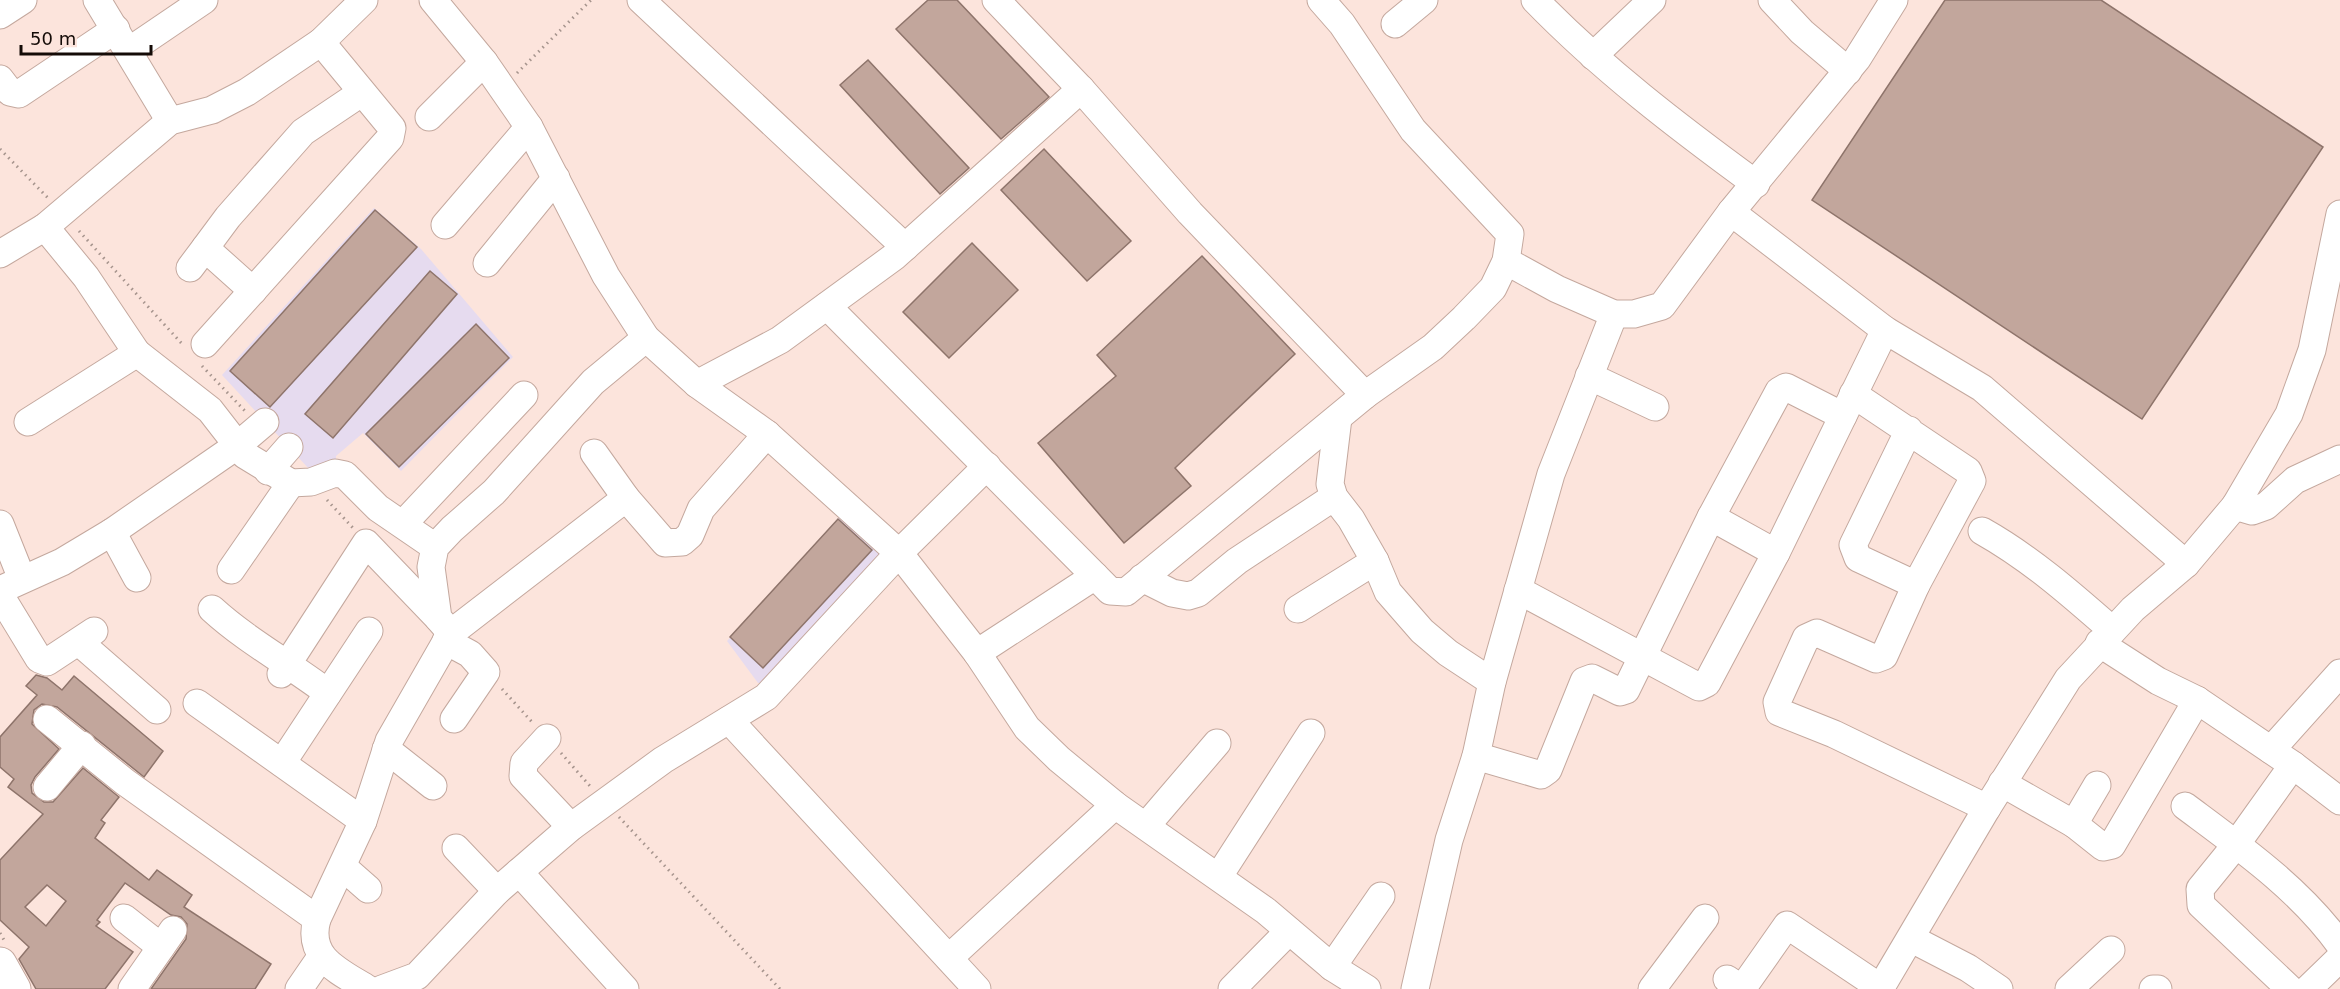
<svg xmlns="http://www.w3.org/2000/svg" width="2340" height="989" font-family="'DejaVu Sans',sans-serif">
<rect width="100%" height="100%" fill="#fce4dc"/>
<g fill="#e6dbef">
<path d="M374,208L421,249L513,357L401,471L363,433L336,456V464L310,470L222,375Z"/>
<path d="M844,512L884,558L766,683H758L727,641Z"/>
</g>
<g fill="#c2a69c" stroke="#8e746b" stroke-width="1.5" fill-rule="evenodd">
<path d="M928,0H957L1049,97L1001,139L896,29Z"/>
<path d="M1945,0H2101L2323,147L2142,419L1812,200Z"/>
<path d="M868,60L969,168L940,194L840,85Z"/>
<path d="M1044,149L1131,241L1087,281L1001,190Z"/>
<path d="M375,210L417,247L270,407L230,371Z"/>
<path d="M972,243L1018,290L949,358L903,312Z"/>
<path d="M1202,256L1295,354L1175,468L1191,486L1124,543L1038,443L1116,376L1097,355Z"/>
<path d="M430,271L457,294L333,438L305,414Z"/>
<path d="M476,324L509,358L399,467L366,434Z"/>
<path d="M838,519L872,550L763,668L730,637Z"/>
<path d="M36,675L47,678L62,690L74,676L163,751L144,777L57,707L42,704L34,710L32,724L59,749L35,777L31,785L32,793L44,802H53L83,768L119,797L101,820L105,823L95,838L149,880L157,870L192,895L184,907L271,964L255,989H151L186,939L187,924L181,917L171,915L125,883L97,920L100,922L96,926L133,952L105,989H36L19,959L29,947L0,920V860L43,814L8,787L14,779L0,767V737L37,695L26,686ZM47,885L66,901L46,926L25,907Z"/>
</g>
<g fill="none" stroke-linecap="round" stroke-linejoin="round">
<defs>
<g id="minor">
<path d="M97,0L170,121"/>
<path d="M433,0L484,62L529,127L606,276L646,338L697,384L767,434L899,553L977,653L1027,728L1059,759L1115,805L1266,911L1332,967L1367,989"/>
<path d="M641,0L905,247"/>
<path d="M996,0L1081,89L1190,213L1365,395"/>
<path d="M1535,0C1602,69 1678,127 1756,184"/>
<path d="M1772,0L1802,32L1848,71"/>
<path d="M0,15L23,0"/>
<path d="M1395,24L1424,0"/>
<path d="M129,51L204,0"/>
<path d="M1593,56L1652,0"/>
<path d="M0,79L10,92L19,94L116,29"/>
<path d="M429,117L484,62"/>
<path d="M1731,212L1885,330L1982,388L2186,564"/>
<path d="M445,225L529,127"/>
<path d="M45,227L86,277L137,353L210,410L245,455L291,483L311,482L335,473L345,475L378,508L435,547"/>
<path d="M0,254L45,227L170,121L212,110L247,92L321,42L364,0"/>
<path d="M1506,261L1557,289L1614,314H1634L1662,306L1731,212L1857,59L1894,0"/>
<path d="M487,263L556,178"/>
<path d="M190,268L205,248"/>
<path d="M253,291L205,248L228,217L303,132L361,93"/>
<path d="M827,306L1110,591L1126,592L1365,395L1433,347L1464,318L1493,288L1506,261L1510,234L1413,130L1342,24L1321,0"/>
<path d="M205,344L390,138L392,128L321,42"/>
<path d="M1589,376L1655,407"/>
<path d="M697,384L780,340L895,256L1081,89"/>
<path d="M1853,394L1968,471L1972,481L1916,585L1858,558L1853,545L1909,430"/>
<path d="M1338,418L1330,484L1334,497L1351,519L1375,561L1388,592L1422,631L1448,653L1492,682"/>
<path d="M28,422L137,353"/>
<path d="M594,453L626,498"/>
<path d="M268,471L289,447"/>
<path d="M2235,506L2252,511L2266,506L2295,480L2340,459"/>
<path d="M1711,517L1776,553"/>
<path d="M404,523L524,395"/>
<path d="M0,524L22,579"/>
<path d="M1982,531C2030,558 2071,594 2112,630"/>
<path d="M112,532L137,578"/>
<path d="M231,570L291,483"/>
<path d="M1142,578L1172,593L1188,596L1198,593L1237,561L1334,497"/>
<path d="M1916,585L1884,656L1876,659L1817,633L1806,638L1777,702L1779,712L1834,734L1987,808"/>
<path d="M0,590L62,562L112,532L238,445L265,422"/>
<path d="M1518,590L1699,687L1707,683L1776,553L1885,330"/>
<path d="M0,595L39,659L47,662L94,631"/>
<path d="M212,609C247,641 290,664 328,693"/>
<path d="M1298,609L1375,561"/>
<path d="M451,633L438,618L431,567L435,547L452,529L494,492L593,382L646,338"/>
<path d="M446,641L470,654L486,672L454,719"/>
<path d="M79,642L157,710"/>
<path d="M2099,643L2158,681L2197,700L2293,765L2340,801"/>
<path d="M977,653L1095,576"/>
<path d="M281,674L366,543L438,618"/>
<path d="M197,703L363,821"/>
<path d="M47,719L125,782L317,919"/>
<path d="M729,720L977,989"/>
<path d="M547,738L524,763L523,776L571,827"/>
<path d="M386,749L433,786"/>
<path d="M2271,750L2340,673"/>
<path d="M1476,756L1541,775L1548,770L1584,681L1592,678L1620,692L1626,690L1711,517L1779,391L1786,387L1843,416"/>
<path d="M282,763L369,631"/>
<path d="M2002,783L2074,824L2103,847L2112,845L2197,700"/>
<path d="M47,787L82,745"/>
<path d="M2185,806C2240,847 2300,889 2340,945"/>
<path d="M2074,824L2097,785"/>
<path d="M1146,826L1217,743"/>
<path d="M456,848L497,891"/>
<path d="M343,867L368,889"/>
<path d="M519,872L625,989"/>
<path d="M1219,876L1311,733"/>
<path d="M124,918L161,947"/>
<path d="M1912,939L1968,968L1999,989"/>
<path d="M949,958L1115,805"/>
<path d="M1332,967L1381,896"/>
<path d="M1727,979L1742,989L1787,925L1881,988"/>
<path d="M132,989L173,930"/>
<path d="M299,989L321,957"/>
<path d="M368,989C339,971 306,958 317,919L363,821L389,741L451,633L626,498L665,543L682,542L690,535L701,509L767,434"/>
<path d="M382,989L417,976L497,891L571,827L663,760L766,697L899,553L987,466"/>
<path d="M1232,989L1289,931"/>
<path d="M1415,989L1449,840L1476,756L1492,682L1551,474L1614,314"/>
<path d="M1652,989L1705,918"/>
<path d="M1880,989L1987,808L2068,679L2133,609L2186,564L2235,506L2289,414L2312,350L2340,214"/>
<path d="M2069,989L2111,950"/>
<path d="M2153,989H2158"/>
<path d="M2290,989L2201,905L2200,889L2235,846L2293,765"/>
<path d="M2308,989L2340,958"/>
</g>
<path id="major" d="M0,964L14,989"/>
</defs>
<use href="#minor" stroke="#c4a89e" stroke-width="29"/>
<use href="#major" stroke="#c4a89e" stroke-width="35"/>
<g stroke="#a6948d" stroke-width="3" stroke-dasharray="1.5 4.5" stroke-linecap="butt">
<path d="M517,73L591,0"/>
<path d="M0,149L48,198"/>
<path d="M79,231L184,346"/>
<path d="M202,366L245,411"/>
<path d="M327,500L353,528"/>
<path d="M502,689L532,722"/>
<path d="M561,753L590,786"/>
<path d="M619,817L780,989"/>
<path d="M0,933L4,940"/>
</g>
<use href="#minor" stroke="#fff" stroke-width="27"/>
<use href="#major" stroke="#fff" stroke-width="33"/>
</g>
<path d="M21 45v9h130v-9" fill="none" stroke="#140b07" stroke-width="3"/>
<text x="30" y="45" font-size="18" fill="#140b07" stroke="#fce4dc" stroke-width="4.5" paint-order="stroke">50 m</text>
</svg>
